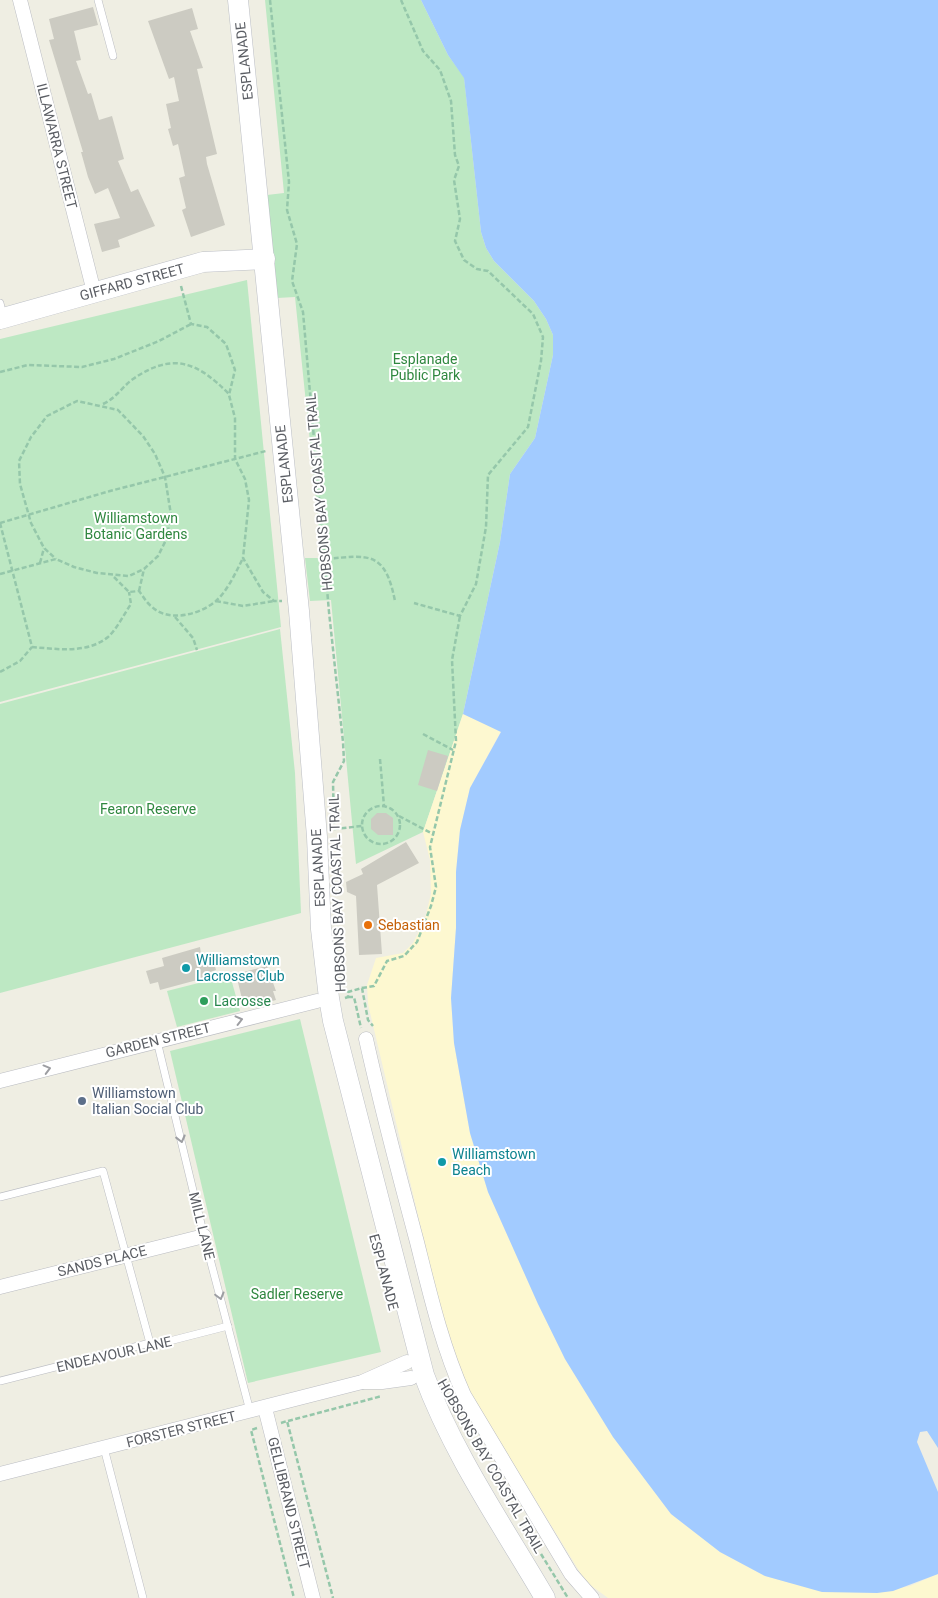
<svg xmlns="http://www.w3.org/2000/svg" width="938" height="1598" font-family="Roboto,sans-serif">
<rect width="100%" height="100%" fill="#efeee3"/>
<g fill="#bde8c3">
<path d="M265,0H421L448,55L464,77L481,232L486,248L494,261L534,301L546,319L553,335V355L535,438L510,474L500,542L463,714L423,832L356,864L331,600L310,601L305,558H322L295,297L277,298L267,195L284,193Z"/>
<path d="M247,280L281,627L0,702V339Z"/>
<path d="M280,629L295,773L301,913L0,993V704Z"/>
<path d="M230,975L240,1011L177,1027L167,991Z"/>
<path d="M300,1019L381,1352L248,1383L170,1051Z"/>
</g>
<path fill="#fdf8d0" d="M463,714L501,731L470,788L460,830L456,872V928L451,998L454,1043L470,1133L488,1192L538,1304L565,1359L613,1437L671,1514L720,1552L765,1576L791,1583L877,1593L910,1586L938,1574V1598H608L589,1584L581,1574L470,1393L454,1355L444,1325L368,1004L367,985L376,958L403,953L413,943L424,922L431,894L430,860L423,832Z"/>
<path fill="#a2cbff" d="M421,0H938V1448L927,1431L920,1432L917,1442L938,1492V1574L893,1591L877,1593L822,1592L765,1576L720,1552L671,1514L613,1437L565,1359L538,1304L488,1192L470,1133L454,1043L451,998L456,928V872L460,830L470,788L501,732L463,714L500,542L510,474L535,438L553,355V335L546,319L534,301L494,261L486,248L481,232L464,78L448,55Z"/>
<g fill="#cccbc2">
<path d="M93,7L98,25L74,31L81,60L76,61L88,94L91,93L99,120L112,116L124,159L118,161L131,192L138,189L155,226L118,240L120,247L102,252L94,224L120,218L108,188L95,194L88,177L81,152H83L49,40L54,39L49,19Z"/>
<path d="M192,8L198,29L190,31L203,68L197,69L217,154L206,157L207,164L225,225L191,237L182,210L186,208L179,178L185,176L178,144L173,146L168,129L171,128L166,104L179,101L174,77L169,79L148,21Z"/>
<path d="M428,750L448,756L437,791L418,785Z"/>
<path d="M377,813H386L393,818V835H378L371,829V819Z"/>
<path d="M406,842L419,863L377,885L382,954L359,955L356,896L347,892L346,882L363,874L361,869Z"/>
<path d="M200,947L201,954L211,952L216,970L210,972L212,976L160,990L158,982L150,984L146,971L164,966L162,958Z"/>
<path d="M267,966L276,991H273L276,1000L254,1006L252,997L242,999L236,974Z"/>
</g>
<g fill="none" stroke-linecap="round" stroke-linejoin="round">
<defs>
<g id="lane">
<path d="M98,0L113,56"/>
<path d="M0,303L3,315"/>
<path d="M157,1041L204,1236L250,1411"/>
<path d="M0,1197L103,1171L150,1343"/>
<path d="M0,1381L150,1343L154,1345L228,1326"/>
<path d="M104,1448L143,1598"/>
</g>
<g id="street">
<path d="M20,0L94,292"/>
<path d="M366,1039C381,1107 399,1175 417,1242C430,1294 442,1346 464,1395L571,1574L592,1598"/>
<path d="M0,1081L317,1001"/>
<path d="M0,1287L204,1236"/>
<path d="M363,1382H382L411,1378"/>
<path d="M265,1408L313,1598"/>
<path d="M0,1474L362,1382L407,1362"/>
</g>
<g id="secondary">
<path d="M238,0L299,611L317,837L321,929L329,998L333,1021L424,1375C453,1454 503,1526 545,1598"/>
<path d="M0,319L203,262L265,259"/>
</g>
</defs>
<use href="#lane" stroke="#babcc2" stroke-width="8"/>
<use href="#street" stroke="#babcc2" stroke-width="15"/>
<use href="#secondary" stroke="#bbbec5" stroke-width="21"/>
<g stroke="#95c7aa" stroke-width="2.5" stroke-dasharray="5 2.5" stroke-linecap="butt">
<path d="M270,0L289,182L287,210L297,244L292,281L303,312L329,612L343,742L344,761L333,782L334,824"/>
<path d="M401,0L423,51L440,70L451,101L455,155L459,166L454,180L460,219L455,241L464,260L477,269L488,271L533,314L543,337L541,361L528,427L488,475L486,527L476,584L460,616L414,603"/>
<path d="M181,286L191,324L207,327L226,344L235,370L229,395L235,418V459L245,479L249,500L243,558L263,592L274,601H282"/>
<path d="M0,372L28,365L82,367L114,359L159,341L191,324"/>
<path d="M103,404C116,398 122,387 133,379C174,351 198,363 229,394"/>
<path d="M0,523L110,491L266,451"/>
<path d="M0,523L32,647"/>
<path d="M326,559C370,555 385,551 395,601"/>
<path d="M40,563L44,548"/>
<path d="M0,574L56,559L74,567L97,573L129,576L144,569L158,556L166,540L171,515L165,477L155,454L143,436L118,410L77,401L47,416L31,437L19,461L20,484L31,523L44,548L56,559"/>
<path d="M114,577L129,592L139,591C143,596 146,602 151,606C168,623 199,615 216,601C228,590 236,572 243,558"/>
<path d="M139,591L144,569"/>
<path d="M216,601L243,606L274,601"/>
<path d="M175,617L193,638L197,650"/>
<path d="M32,647C57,649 87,654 108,637C117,629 124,614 131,604L129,592"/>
<path d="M0,672L20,661L32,647"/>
<path d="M423,734L453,750"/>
<path d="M380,759L384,806"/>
<circle cx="381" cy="825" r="19"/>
<path d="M399,816L433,834"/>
<path d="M334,829L362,826"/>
<path d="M362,988L374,986L387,961L404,956L417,942L431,906L436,887L430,847L456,741L452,660L460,616"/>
<path d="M348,997H354L361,1028"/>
<path d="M345,998L348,997V992L362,988L368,1020L373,1026"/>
<path d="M288,1421L382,1396"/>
<path d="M281,1423L287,1421L333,1598"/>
<path d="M257,1428L251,1430L294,1598"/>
<path d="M541,1554L568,1598"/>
</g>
<use href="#lane" stroke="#fff" stroke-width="7"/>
<use href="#street" stroke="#fff" stroke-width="14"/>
<use href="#secondary" stroke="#fff" stroke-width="20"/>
</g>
<defs><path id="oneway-chevron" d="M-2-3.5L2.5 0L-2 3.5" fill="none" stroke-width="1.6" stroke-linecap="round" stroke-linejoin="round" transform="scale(1.25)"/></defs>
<g stroke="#9d9ea2">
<use href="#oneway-chevron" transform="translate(239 1020) rotate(-14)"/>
<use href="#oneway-chevron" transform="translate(47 1069) rotate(-15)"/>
<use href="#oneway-chevron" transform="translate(181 1139) rotate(76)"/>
<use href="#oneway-chevron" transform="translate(220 1296) rotate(75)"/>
</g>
<circle fill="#e8710a" stroke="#fff" stroke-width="2" cx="368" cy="925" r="5"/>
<g fill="#0f9aa8" stroke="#fff" stroke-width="2">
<circle cx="186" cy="968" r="5"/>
<circle cx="442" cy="1162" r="5"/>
</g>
<circle fill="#2e9e5b" stroke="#fff" stroke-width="2" cx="204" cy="1001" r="5"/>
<circle fill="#5c6f8a" stroke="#fff" stroke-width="2" cx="82" cy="1101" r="5"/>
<g text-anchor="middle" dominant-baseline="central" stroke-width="4" stroke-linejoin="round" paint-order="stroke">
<g font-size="14" fill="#5b5e64" stroke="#fff">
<text transform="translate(244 61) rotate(-96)">ESPLANADE</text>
<text transform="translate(57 146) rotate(76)">ILLAWARRA STREET</text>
<text transform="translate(132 282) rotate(-15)">GIFFARD STREET</text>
<text transform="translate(284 464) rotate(-96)">ESPLANADE</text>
<text transform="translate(319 492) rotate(-95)">HOBSONS BAY COASTAL TRAIL</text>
<text transform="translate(318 868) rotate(-93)">ESPLANADE</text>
<text transform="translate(337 893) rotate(-92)">HOBSONS BAY COASTAL TRAIL</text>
<text transform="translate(158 1040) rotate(-14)">GARDEN STREET</text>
<text transform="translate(202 1226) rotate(76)">MILL LANE</text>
<text transform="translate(102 1261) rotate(-14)">SANDS PLACE</text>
<text transform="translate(384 1272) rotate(75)">ESPLANADE</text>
<text transform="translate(114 1354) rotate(-13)">ENDEAVOUR LANE</text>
<text transform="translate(181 1429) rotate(-14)">FORSTER STREET</text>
<text transform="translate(491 1466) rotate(60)">HOBSONS BAY COASTAL TRAIL</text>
<text transform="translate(289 1503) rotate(76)">GELLIBRAND STREET</text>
</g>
<g font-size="14" fill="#2f873f" stroke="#fff">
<text x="425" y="359">Esplanade<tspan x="425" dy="16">Public Park</tspan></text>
<text x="136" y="518">Williamstown<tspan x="136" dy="16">Botanic Gardens</tspan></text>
<text x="148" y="809">Fearon Reserve</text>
<text x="297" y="1294">Sadler Reserve</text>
</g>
<g font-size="14" fill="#c56008" stroke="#fff" text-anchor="start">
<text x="378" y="925">Sebastian</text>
</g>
<g font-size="14" fill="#0d838f" stroke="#fff" text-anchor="start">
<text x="196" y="960">Williamstown<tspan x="196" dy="16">Lacrosse Club</tspan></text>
<text x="452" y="1154">Williamstown<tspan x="452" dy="16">Beach</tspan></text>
</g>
<g font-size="14" fill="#27864d" stroke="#fff" text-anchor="start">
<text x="214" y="1001">Lacrosse</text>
</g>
<g font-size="14" fill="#4e5e75" stroke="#fff" text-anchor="start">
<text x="92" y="1093">Williamstown<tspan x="92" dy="16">Italian Social Club</tspan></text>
</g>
</g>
</svg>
